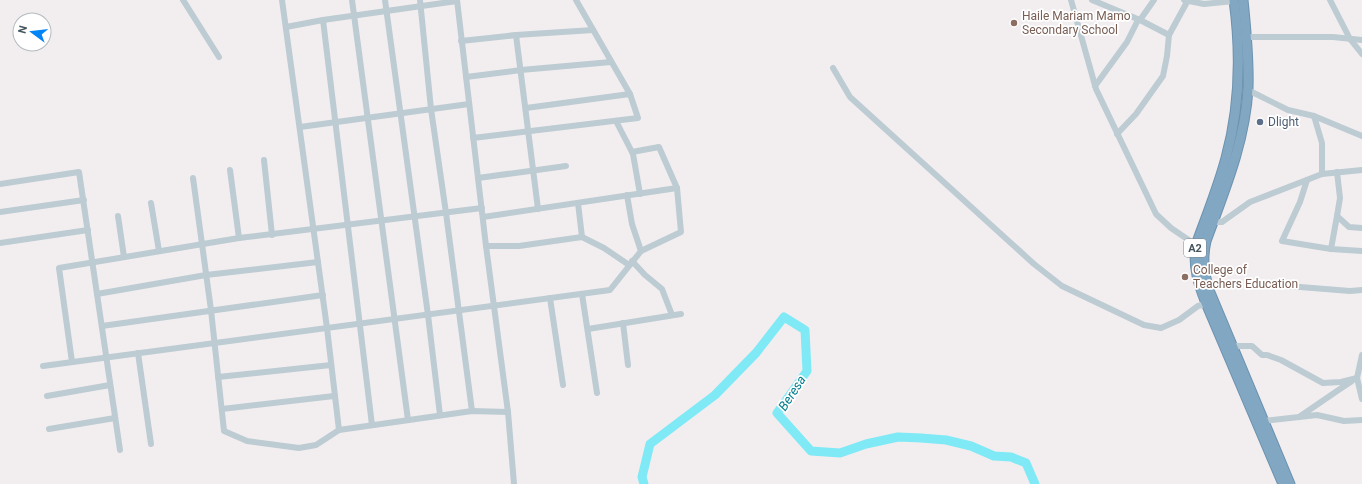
<svg xmlns="http://www.w3.org/2000/svg" width="1362" height="484" font-family="Roboto,sans-serif">
<rect width="100%" height="100%" fill="#f2eeef"/>
<g fill="none" stroke-linecap="round" stroke-linejoin="round">
<path stroke="#80e9f6" stroke-width="9" d="M644,484L642,477L650,444L715,395L756,353L784,317L805,330L807,371L777,413L811,451L840,453L866,444L898,437L921,438L946,440L971,446L994,456L1011,457L1026,463L1035,484"/>
<defs>
<g id="highway">
<path d="M1234,0C1241,52 1240,107 1226,158C1218,188 1206,217 1196,245C1193,267 1198,283 1206,303L1283,484"/>
<path d="M1243,0C1246,29 1249,59 1248,89C1245,142 1224,192 1206,241C1202,259 1204,273 1209,290L1290,484"/>
</g>
</defs>
<use href="#highway" stroke="#6c92af" stroke-width="11"/>
<g stroke="#bdcbd3" stroke-width="6">
<path d="M183,0L219,57"/>
<path d="M282,0L327,328L339,430L472,411L508,412"/>
<path d="M352,0L408,420"/>
<path d="M385,0L428,315L440,415"/>
<path d="M420,0L431,109L446,213L472,411"/>
<path d="M457,0L486,246L508,412L514,484"/>
<path d="M576,0L630,94"/>
<path d="M1071,0L1096,89L1156,214L1171,228L1196,245"/>
<path d="M1092,0L1140,20"/>
<path d="M1154,0L1140,20L1169,35L1187,2"/>
<path d="M1184,0L1204,4L1234,1"/>
<path d="M1330,0L1350,39L1362,54"/>
<path d="M323,20L372,425"/>
<path d="M286,27L323,20L457,1"/>
<path d="M516,35L538,209"/>
<path d="M1246,37H1333L1362,40"/>
<path d="M461,41L516,35L593,30"/>
<path d="M833,68L850,97L1034,264L1062,286L1144,325L1161,328L1179,320L1198,306L1209,303"/>
<path d="M466,77L521,70L611,62"/>
<path d="M1095,86L1127,42L1138,20"/>
<path d="M1248,90L1288,110L1314,116L1362,136"/>
<path d="M1314,116L1322,143V174"/>
<path d="M616,121L633,154L640,194"/>
<path d="M300,127L469,104"/>
<path d="M1117,134L1136,114L1163,76L1167,56L1169,35"/>
<path d="M473,138L638,118L630,94L526,108"/>
<path d="M632,152L659,147L677,188"/>
<path d="M264,160L272,235"/>
<path d="M230,170L239,238"/>
<path d="M1337,172L1340,198L1337,216L1349,227L1362,228"/>
<path d="M193,178L211,310L224,431L247,441L299,448L316,445L339,430"/>
<path d="M478,178L566,166"/>
<path d="M1307,180L1300,202L1282,241L1331,249"/>
<path d="M0,184L79,172L120,450"/>
<path d="M627,195L632,224L641,251"/>
<path d="M151,203L159,251"/>
<path d="M0,212L84,200"/>
<path d="M118,216L124,257"/>
<path d="M1337,216L1331,249L1362,251"/>
<path d="M1211,222H1222L1250,202L1322,174L1362,170"/>
<path d="M582,237L604,248L629,265"/>
<path d="M0,243L88,230"/>
<path d="M486,246H519L582,237L578,203"/>
<path d="M632,261L645,275L662,289L672,315"/>
<path d="M1275,285L1350,291L1362,290"/>
<path d="M97,294L206,275L318,262"/>
<path d="M582,294L597,393"/>
<path d="M550,298L563,385"/>
<path d="M623,323L628,365"/>
<path d="M102,326L323,295"/>
<path d="M588,329L681,314"/>
<path d="M1232,346H1252L1262,355H1267L1281,360L1323,383L1341,382L1357,378"/>
<path d="M138,353L151,444"/>
<path d="M1362,355L1357,378L1362,399"/>
<path d="M72,362L59,268L239,238L482,208"/>
<path d="M43,366L610,290L641,251L681,232L677,188L483,217"/>
<path d="M218,377L331,365"/>
<path d="M47,396L110,385"/>
<path d="M222,409L334,396"/>
<path d="M1299,417L1337,391L1352,381"/>
<path d="M1261,423L1264,421L1317,415L1344,421L1362,420"/>
<path d="M49,429L115,418"/>
</g>
<use href="#highway" stroke="#81a7c3" stroke-width="9"/>
</g>
<g fill="#8d6e63" stroke="#fff" stroke-width="1.5">
<circle cx="1014" cy="23" r="4"/>
<circle cx="1185" cy="277" r="4"/>
</g>
<circle fill="#5c6f8a" stroke="#fff" stroke-width="1.5" cx="1260" cy="122" r="4"/>
<g text-anchor="middle" dominant-baseline="central" stroke-width="3.5" stroke-linejoin="round" paint-order="stroke">
<rect fill="#fff" stroke="#7c888e" stroke-width="1" x="1184" y="239" width="22" height="18" rx="3"/>
<g font-size="11" font-weight="bold" fill="#44555e">
<text x="1195" y="248">A2</text>
</g>
<g font-size="12" fill="#785e54" stroke="#fff" text-anchor="start">
<text x="1022" y="16">Haile Mariam Mamo<tspan x="1022" dy="14">Secondary School</tspan></text>
<text x="1193" y="270">College of<tspan x="1193" dy="14">Teachers Education</tspan></text>
</g>
<g font-size="12" fill="#4e5e75" stroke="#fff" text-anchor="start">
<text x="1268" y="122">Dlight</text>
</g>
<g font-size="13" font-style="italic" fill="#047d8d" stroke="#fff">
<text transform="translate(792 393) rotate(-57)">Beresa</text>
</g>
</g>
<g transform="translate(32 32) rotate(285)"><circle r="19" fill="#ffffff" stroke="#b4bbbf"/>
<path d="M0-3L7 15L0 10L-7 15Z" fill="#0485f6"/>
<text y="-6" font-size="11" font-weight="bold" text-anchor="middle" fill="#44555e">N</text>
</g>
</svg>
